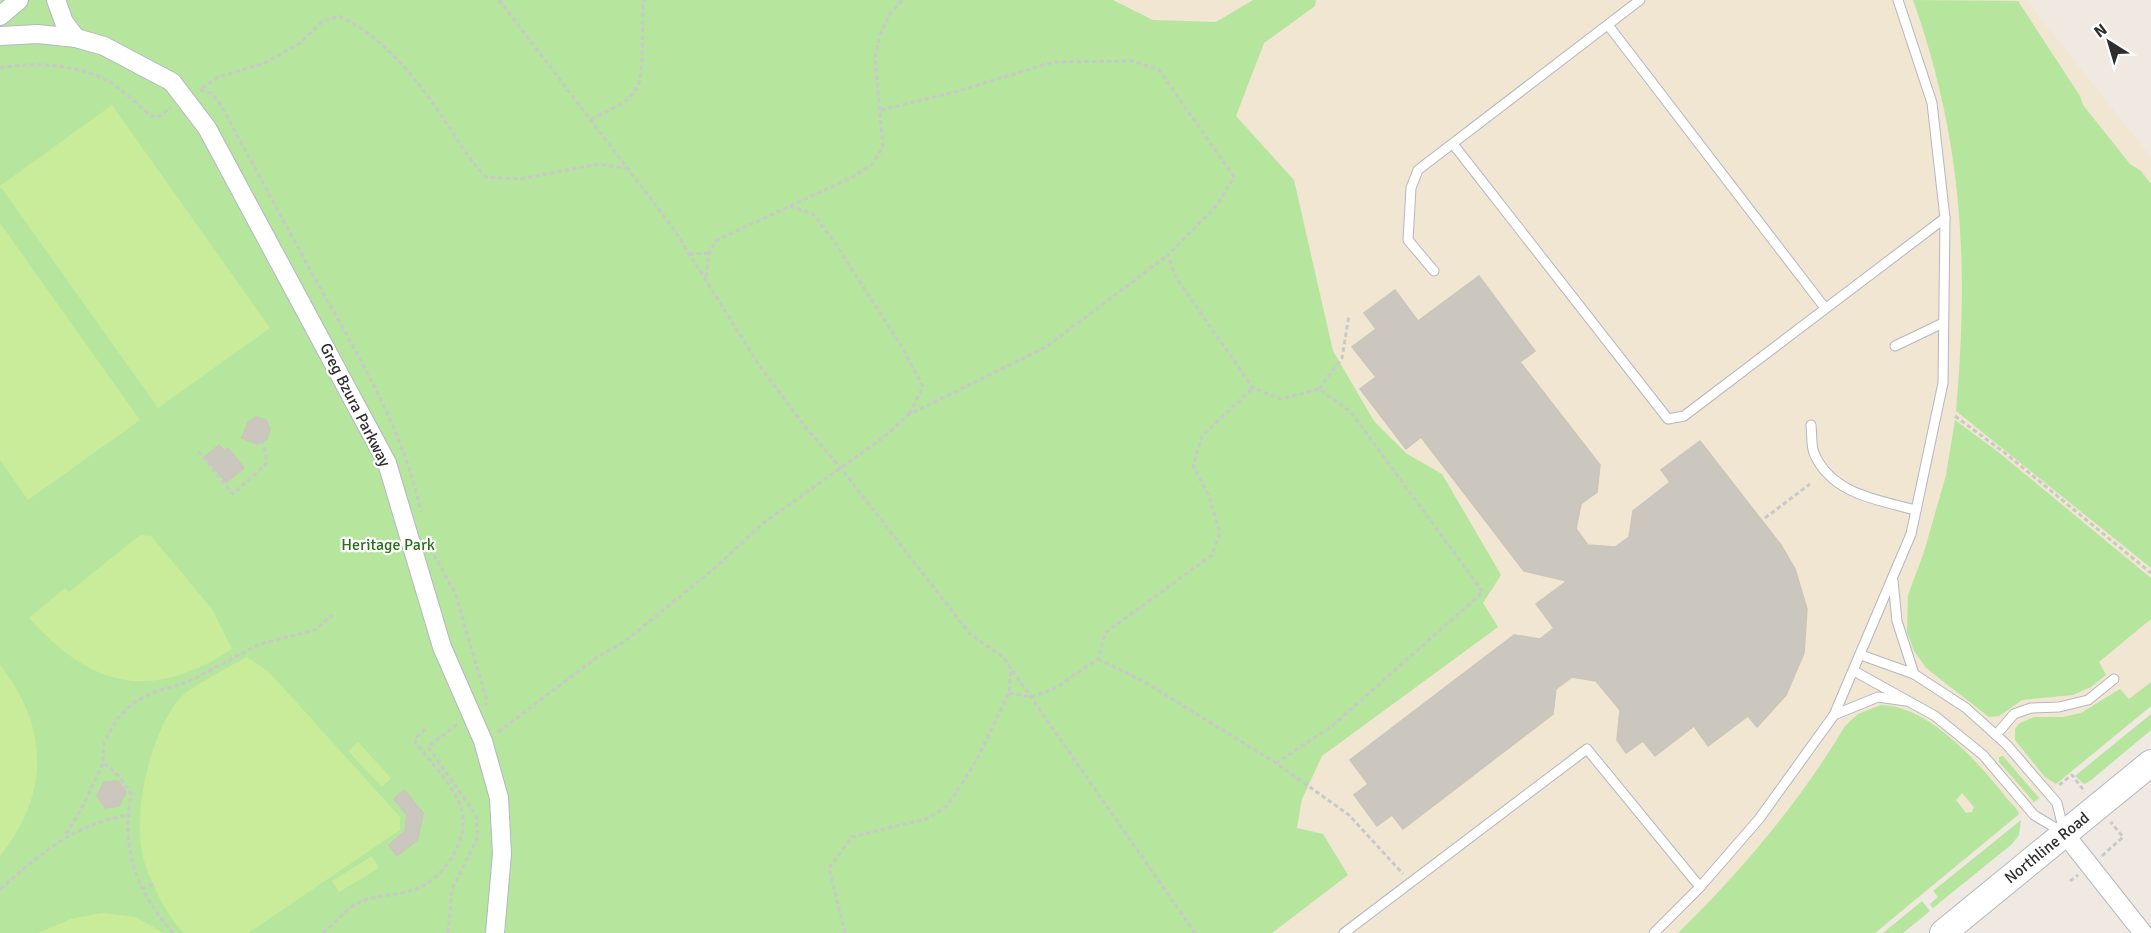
<svg xmlns="http://www.w3.org/2000/svg" width="2151" height="933" font-family="Signika,sans-serif">
<rect width="100%" height="100%" fill="#efe9e1"/>
<path fill="#f0e6d1" d="M452,0H2026L2151,157V707L1876,933H1191Z"/>
<g fill="#b6e59e" fill-rule="evenodd">
<path d="M0,0H1113L1153,20L1216,22L1253,0H1316L1315,6L1264,43L1236,116L1294,180L1333,351L1374,421L1407,454L1442,474L1501,575L1483,603L1498,627L1322,756L1302,799L1297,828L1323,834L1348,875L1272,933H0Z"/>
<path d="M1913,0L2018,1L2080,96L2083,105L2130,164L2141,171L2151,184V568L1956,411C1969,264 1963,141 1913,0Z"/>
<path d="M1955,420L1997,451L2151,578V619L2099,662L2106,675L2091,687L2073,695L2022,700L1999,716L1989,717L1926,668L1914,651L1907,632L1908,595L1924,552L1946,475Z"/>
<path d="M2151,682V706L2056,784L2045,777L2015,740V729L2020,723L2034,717H2063L2081,713L2120,689L2129,699Z"/>
<path d="M1881,705C1929,706 1977,761 2005,796C2010,803 2016,806 2019,814L1875,933H1678C1741,871 1800,802 1845,726L1858,714ZM1962,793L1974,807L1972,812L1966,813L1956,800Z"/>
<path d="M2151,714V730L2090,781L2084,784L2075,776Z"/>
<path d="M2003,756L2039,798L2034,802L1999,762V757Z"/>
<path d="M2021,820L2019,835L2012,844L1933,908L1930,904L1938,897L1933,891Z"/>
<path d="M1922,901L1930,911L1903,933H1883Z"/>
</g>
<g fill="#c9ec9a">
<path d="M112,105L270,328L158,408L0,186Z"/>
<path d="M0,223L140,420L28,500L0,460Z"/>
<path d="M140,535L151,536L212,609L232,649C150,702 92,688 29,618L65,588L69,592Z"/>
<path d="M247,657L269,672L400,817V830L248,933H184C166,915 150,882 143,857C132,813 150,736 178,700C188,688 231,666 247,657Z"/>
<path d="M0,665C49,727 50,794 0,856Z"/>
<path d="M358,742L391,778L382,787L348,751Z"/>
<path d="M372,856L379,868L339,892L332,881Z"/>
<path d="M101,913L136,917L163,933H38L71,919Z"/>
</g>
<g fill="#cbc7bf" stroke="#cbc5ba" stroke-width="1.5">
<path d="M1479,276L1535,351L1520,362L1600,465L1597,492L1581,504L1576,529L1588,545L1615,547L1629,537L1633,511L1670,482L1661,470L1700,441L1781,545L1795,569L1807,609L1804,653L1786,695L1757,727L1748,716L1708,746L1694,726L1655,756L1643,741L1626,753L1617,740L1620,710L1596,681L1572,677L1556,689L1553,714L1403,829L1392,815L1377,826L1354,795L1368,784L1350,760L1514,635L1540,639L1554,628L1536,604L1567,581L1524,571L1421,437L1406,449L1360,389L1376,377L1352,347L1376,329L1364,313L1395,290L1418,321Z"/>
<path d="M256,417L266,420L270,429L267,439L257,444L242,438L248,422Z"/>
<path d="M219,445L224,451L228,448L244,468L226,482L205,457Z"/>
<path d="M118,781L126,792L119,806L105,808L97,796L104,782Z"/>
<path d="M404,790L423,813L418,839L397,856L389,845L405,831L407,815L394,799Z"/>
</g>
<g fill="none" stroke-linecap="round" stroke-linejoin="round">
<defs>
<g id="lane">
<path d="M1608,25L1825,308"/>
<path d="M1453,144L1668,419L1684,416L1945,218"/>
<path d="M1434,271L1408,240L1411,188L1418,170L1640,0"/>
<path d="M1895,346L1943,323"/>
<path d="M1811,425C1812,434 1811,445 1814,453C1831,494 1878,500 1916,510"/>
<path d="M1893,581L1897,621L1914,674"/>
<path d="M1861,655L1914,674L1966,708L2006,744L2057,803L2064,832"/>
<path d="M1854,671L1935,716L1983,755L2034,815L2064,833"/>
<path d="M1834,715L1878,697L1906,701"/>
<path d="M1996,735L2014,714L2031,708L2059,707L2088,700L2114,679"/>
<path d="M1344,933L1587,749L1700,887"/>
<path d="M1654,933L1700,887L1759,819L1834,715L1911,534L1943,383L1945,218L1932,103L1898,0"/>
</g>
<g id="street">
<path d="M56,0L64,22L76,38"/>
<path d="M0,16L19,0"/>
<path d="M0,36L38,34L76,38L104,46L172,82L207,128L387,463L442,647L483,741L499,798L502,854L495,933"/>
<path d="M2064,833L2143,933"/>
</g>
<path id="secondary" d="M1943,933L2151,763"/>
</defs>
<use href="#lane" stroke="#b4b7c1" stroke-width="11"/>
<use href="#street" stroke="#b4b7c1" stroke-width="20"/>
<use href="#secondary" stroke="#b4b7c1" stroke-width="28"/>
<g stroke="#c9c9c9" stroke-width="3" stroke-dasharray="4.5 3" stroke-linecap="butt">
<path d="M499,0L673,228L761,368L807,429L840,467L970,634L1003,657L1195,933"/>
<path d="M0,68C34,62 73,64 104,79C121,87 137,105 151,116H160L171,107"/>
<path d="M202,88L218,77L265,63L300,43L323,21L339,16C385,38 417,79 445,121C459,142 468,159 486,177L520,179L599,164L625,168"/>
<path d="M200,90L211,93L220,104C253,164 285,224 318,284C359,357 403,429 421,512"/>
<path d="M881,110L955,92L1053,62L1133,61L1159,70L1234,177L1218,204L1168,255L1175,276L1253,388L1281,399L1319,389L1350,411L1483,592L1332,726L1276,763"/>
<path d="M591,119C608,111 627,104 637,88C645,74 641,20 644,0"/>
<path d="M790,206L853,177L872,164L883,147L875,58L880,35L889,15L902,0"/>
<path d="M689,254L709,253"/>
<path d="M706,277L709,253L717,240L790,206L813,214L833,240L902,347L923,387L909,414"/>
<path d="M1319,389L1342,358L1349,315"/>
<path d="M1955,416L2005,453L2151,573"/>
<path d="M198,451L233,494L266,464V453L262,442"/>
<path d="M1765,518L1810,484"/>
<path d="M434,555L455,593L487,701L486,706"/>
<path d="M1098,659L1143,681L1276,763L1349,815L1403,874"/>
<path d="M1009,693L1031,697L1054,689L1098,659L1105,633L1212,555L1220,533L1208,494L1193,466L1202,436L1253,388"/>
<path d="M498,732L596,658L624,642L715,568L762,524L884,437L908,415L1046,347L1168,255"/>
<path d="M2059,785L2072,775L2085,792"/>
<path d="M66,834L83,806L103,763"/>
<path d="M2102,856L2123,837L2111,822"/>
<path d="M2070,881L2078,875"/>
<path d="M0,889C44,852 69,827 127,815"/>
<path d="M142,889L153,884"/>
<path d="M173,933C136,890 121,851 131,794L120,777L103,762L104,743L117,719L133,703L154,692L188,682L260,644L315,630L332,615"/>
<path d="M323,933C334,924 346,909 358,903C376,894 398,896 416,889C443,879 469,841 462,811C457,790 430,761 416,743L415,738L426,729"/>
<path d="M448,933L452,889L478,837L476,815L428,747L459,723"/>
<path d="M845,933L829,868L852,837L929,818L948,805L976,761L1009,693L1011,668"/>
</g>
<use href="#lane" stroke="#fff" stroke-width="9"/>
<use href="#street" stroke="#fff" stroke-width="18"/>
<use href="#secondary" stroke="#fff" stroke-width="26"/>
</g>
<g text-anchor="middle" dominant-baseline="central" stroke-width="4.5" stroke-linejoin="round" paint-order="stroke">
<g font-size="16" fill="#2e2e2e" stroke="#fff">
<text transform="translate(355 405) rotate(63)">Greg Bzura Parkway</text>
<text transform="translate(2047 848) rotate(-39)">Northline Road</text>
</g>
<g font-size="16" fill="#2c6e1b" stroke="#fff">
<text x="388" y="545">Heritage Park</text>
</g>
</g>
<g transform="translate(2109 42) rotate(323)" stroke="#ffffff" stroke-width="4.5" paint-order="stroke">
<path d="M0-4.5L10 22L0 15L-10 22Z" fill="#2e2e2e"/>
<text y="-9" font-size="16" font-weight="bold" text-anchor="middle" fill="#2e2e2e">N</text>
</g>
</svg>
